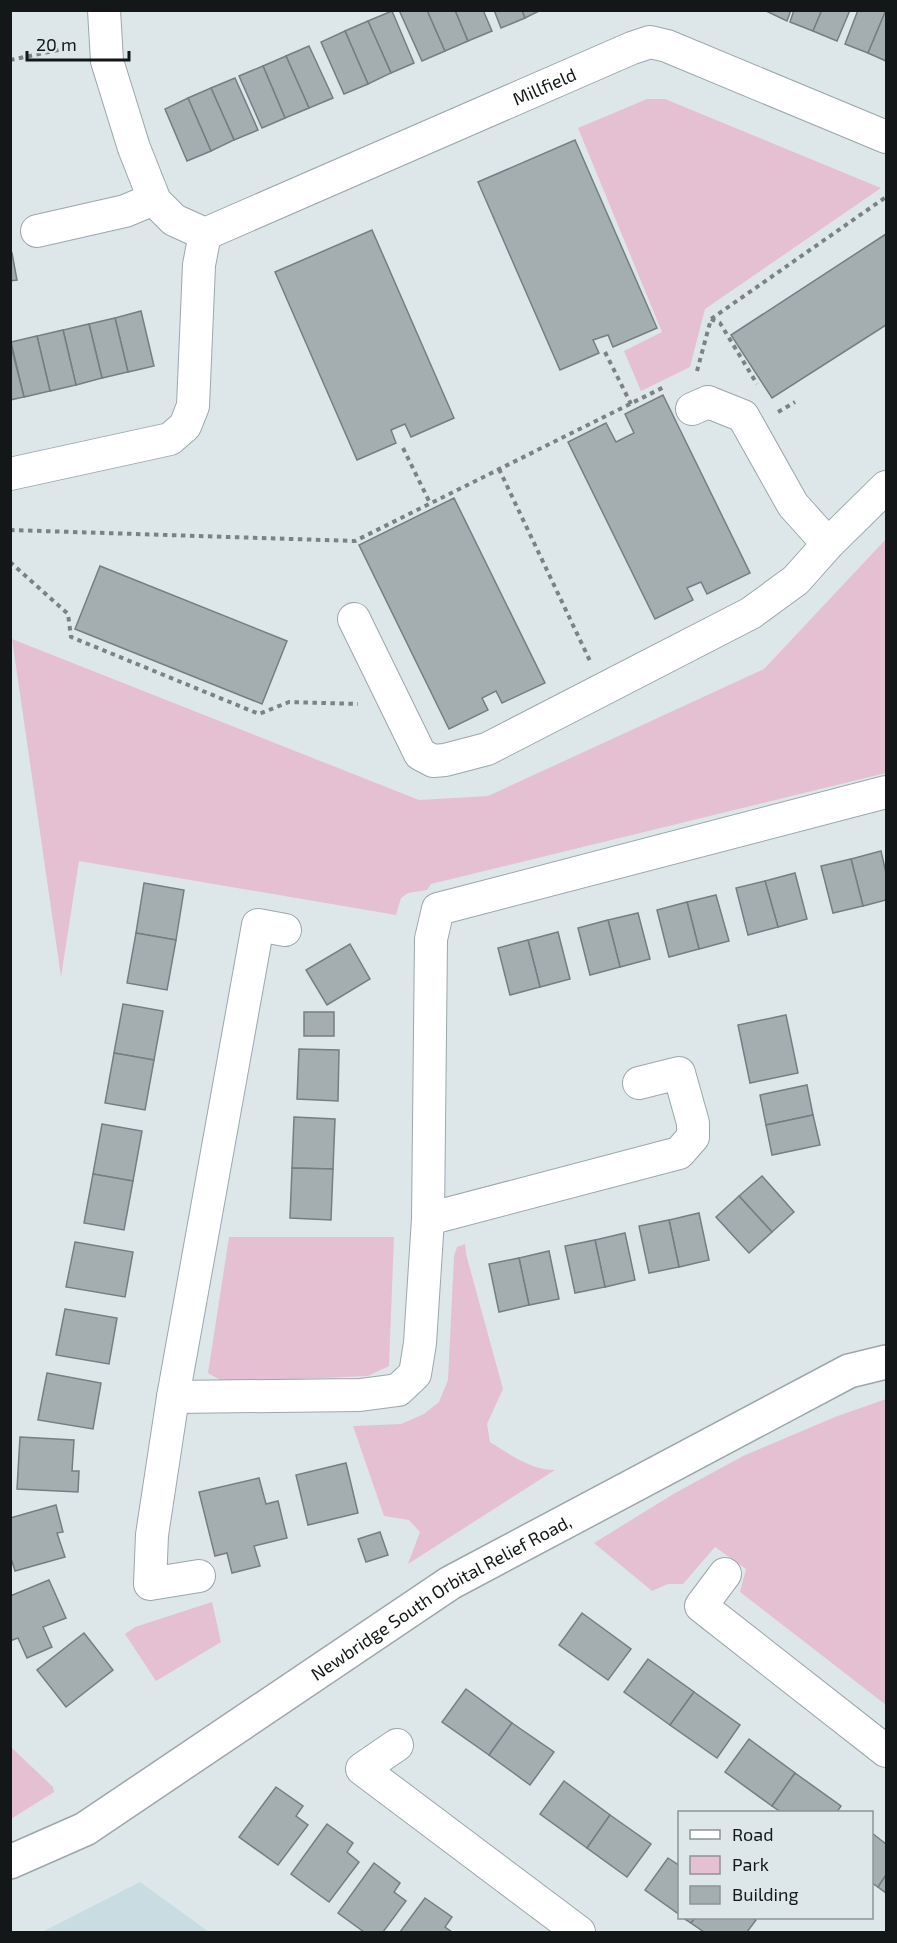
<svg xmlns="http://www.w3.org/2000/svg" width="897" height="1943" font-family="'Exo 2',sans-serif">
<rect width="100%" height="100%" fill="#dde7ea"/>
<path fill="#c9dce2" d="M140,1882L209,1932H42Z"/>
<g fill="#e5c0d3">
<path d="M647,99H665L881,188L705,309L690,367L641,391L624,351L662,332L578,128Z"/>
<path d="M886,539V773L431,884L427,890L408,893L401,898L396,915L79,861L61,977L12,639L419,800L488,796L764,669Z"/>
<path d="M229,1237H394L389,1366L368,1376L223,1382L208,1373Z"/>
<path d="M465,1244L466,1254L503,1389L487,1424L490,1442C509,1454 531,1470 555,1470L408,1564L420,1532L409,1520L384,1516L353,1426L401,1424L424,1414L439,1402L448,1380L454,1256L457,1247Z"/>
<path d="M886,1399V1705L740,1592L746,1569L715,1547L683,1584H668L652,1591L594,1543L675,1493L743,1456L835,1417Z"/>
<path d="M212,1602L221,1642L156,1681L125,1634L135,1627Z"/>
<path d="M11,1747L53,1787L54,1792L11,1819Z"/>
</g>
<g fill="#a4aeb1" stroke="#757e81" stroke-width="1.5">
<path d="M399,10H427L445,51L422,61Z"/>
<path d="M427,10H455L468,41L445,51Z"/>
<path d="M455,10H483L492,31L468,41Z"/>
<path d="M494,10H522L525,18L501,28Z"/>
<path d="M522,10H541L525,18Z"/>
<path d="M764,10H791L787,21Z"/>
<path d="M794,10H822L813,31L790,22Z"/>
<path d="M822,10H850L837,41L813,31Z"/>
<path d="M858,10H886L868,53L845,44Z"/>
<path d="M886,10V61L868,53Z"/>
<path d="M392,11L414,63L391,73L368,21Z"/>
<path d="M368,21L391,73L368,84L345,31Z"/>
<path d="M345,31L368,84L344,94L321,42Z"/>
<path d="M309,46L333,98L309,108L286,56Z"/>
<path d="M286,56L309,108L285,118L263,66Z"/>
<path d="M263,66L285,118L262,128L239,76Z"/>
<path d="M235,78L258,130L234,140L211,88Z"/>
<path d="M211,88L234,140L211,151L188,98Z"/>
<path d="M188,98L211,151L187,161L165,109Z"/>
<path d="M575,140L657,328L613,347L608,335L593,340L599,353L560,370L478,182Z"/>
<path d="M372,230L454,418L411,437L405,424L391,430L396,443L357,460L275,272Z"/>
<path d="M886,234V325L772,398L731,335Z"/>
<path d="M10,253H12L17,280L10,281Z"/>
<path d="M141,311L154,366L128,372L115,318Z"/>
<path d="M115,318L128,372L102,378L89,324Z"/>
<path d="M89,324L102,378L76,385L63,330Z"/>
<path d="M63,330L76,385L50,391L37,336Z"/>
<path d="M37,336L50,391L24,397L11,342Z"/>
<path d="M10,342L24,397L10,400Z"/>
<path d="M663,395L750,573L707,594L701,582L687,588L693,600L655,619L568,442L606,423L616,442L634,433L625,414Z"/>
<path d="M454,498L545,683L502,703L496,691L482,698L488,710L449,729L359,545Z"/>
<path d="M100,566L287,641L262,704L75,629Z"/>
<path d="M881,851L886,873V900L863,906L851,859Z"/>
<path d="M851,859L863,906L833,913L821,866Z"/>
<path d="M795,873L807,919L778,927L765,881Z"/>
<path d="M765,881L778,927L748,935L736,888Z"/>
<path d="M144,883L184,890L176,940L136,933Z"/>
<path d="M716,895L729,941L699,949L687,902Z"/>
<path d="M687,902L699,949L669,957L657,910Z"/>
<path d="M638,913L650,959L620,967L608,920Z"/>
<path d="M608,920L620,967L590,975L578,928Z"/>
<path d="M558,932L570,979L540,987L528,940Z"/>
<path d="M136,933L176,940L167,990L127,983Z"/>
<path d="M528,940L540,987L510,995L498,948Z"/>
<path d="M350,944L370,979L327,1005L306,970Z"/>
<path d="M123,1004L163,1011L154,1060L114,1053Z"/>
<rect x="304" y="1012" width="30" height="24"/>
<path d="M786,1015L798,1073L750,1083L738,1025Z"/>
<path d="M299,1049L339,1050L338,1101L297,1099Z"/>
<path d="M114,1053L154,1060L145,1110L105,1103Z"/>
<path d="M807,1085L813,1115L766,1125L760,1095Z"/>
<path d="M813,1115L820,1145L772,1155L766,1125Z"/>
<path d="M294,1117L335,1119L333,1169L292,1168Z"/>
<path d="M102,1124L142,1131L133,1181L93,1174Z"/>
<path d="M292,1168L333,1169L331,1220L290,1218Z"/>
<path d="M93,1174L133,1181L124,1230L84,1223Z"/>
<path d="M762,1176L794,1212L772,1232L739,1196Z"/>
<path d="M739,1196L772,1232L749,1253L716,1217Z"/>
<path d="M699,1213L709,1260L679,1267L669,1220Z"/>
<path d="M669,1220L679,1267L649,1273L639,1226Z"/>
<path d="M625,1233L635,1280L605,1287L595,1240Z"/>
<path d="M595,1240L605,1287L575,1293L565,1246Z"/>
<path d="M75,1242L133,1252L125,1297L66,1287Z"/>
<path d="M549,1251L559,1299L529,1305L519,1258Z"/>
<path d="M519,1258L529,1305L499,1312L489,1264Z"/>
<path d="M65,1309L117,1318L109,1364L56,1355Z"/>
<path d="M47,1373L101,1383L93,1429L38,1420Z"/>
<path d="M20,1437L74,1440L72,1471H79L78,1492L17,1489Z"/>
<path d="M346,1463L358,1513L308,1525L296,1475Z"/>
<path d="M259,1478L266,1504L278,1501L287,1538L254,1546L260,1566L232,1573L227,1553L215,1556L199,1492Z"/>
<path d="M56,1505L63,1532L57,1533L65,1557L15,1571L10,1555V1518Z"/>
<path d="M380,1532L388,1555L366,1562L358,1539Z"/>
<path d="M49,1580L66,1618L43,1627L52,1647L27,1658L18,1638L10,1641V1596Z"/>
<path d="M582,1613L631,1649L608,1680L559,1645Z"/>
<path d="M84,1633L113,1670L66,1707L37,1670Z"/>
<path d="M648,1659L694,1692L670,1725L624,1692Z"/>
<path d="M466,1689L512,1723L489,1755L442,1722Z"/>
<path d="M694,1692L740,1725L717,1758L670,1725Z"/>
<path d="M512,1723L554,1752L530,1785L489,1755Z"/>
<path d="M749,1739L795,1773L772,1806L725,1772Z"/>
<path d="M795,1773L841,1806L837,1812H781L772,1806Z"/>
<path d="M564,1781L610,1815L587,1848L540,1814Z"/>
<path d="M276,1787L303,1806L296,1816L308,1825L278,1865L239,1837Z"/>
<path d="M610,1815L651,1844L627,1877L587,1848Z"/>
<path d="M327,1824L353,1843L347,1852L359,1862L329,1902L291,1874Z"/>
<path d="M872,1833L886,1844V1875L878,1887L872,1883Z"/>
<path d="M668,1858L680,1866V1915L645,1890Z"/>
<path d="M374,1863L400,1883L394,1892L406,1901L383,1932H364L338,1913Z"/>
<path d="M886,1875V1893L878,1887Z"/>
<path d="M425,1898L452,1917L445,1927L452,1932H400Z"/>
<path d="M683,1918H695L691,1923Z"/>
<path d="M695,1918H752L756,1920L747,1932H704L691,1923Z"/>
</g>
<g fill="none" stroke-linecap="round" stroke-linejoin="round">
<defs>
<g id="street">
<path d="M104,10L107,61L134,148L155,201L174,220L205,234"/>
<path d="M37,231L125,211L154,199"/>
<path id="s1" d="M205,234L632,48L650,42L667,46L886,137"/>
<path d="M692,409L708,402L743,416L793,505L828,544"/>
<path d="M10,474L170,439L185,426L193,406L199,265L205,234"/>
<path d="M354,619L420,754L433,761L445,760L487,749L751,613L796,580L828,544L886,487"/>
<path d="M428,1219L679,1153L693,1137V1123L679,1073L639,1083"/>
<path d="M173,1397L360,1395L398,1390L415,1374L420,1343L428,1219L431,939L438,909L886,792"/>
<path d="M725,1574L701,1606L886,1751"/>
<path d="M199,1576L150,1584L152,1535L173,1397L258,925L285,930"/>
<path d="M397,1745L362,1769L579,1932"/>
</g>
<g id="secondary">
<path id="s2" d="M10,1862L85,1829L450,1583L849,1371L886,1362"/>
</g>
</defs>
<use href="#street" stroke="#9da7aa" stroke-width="34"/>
<use href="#secondary" stroke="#9da7aa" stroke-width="36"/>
<g stroke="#7b8284" stroke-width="4" stroke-dasharray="4.5 4.5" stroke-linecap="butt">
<path d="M10,60L73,47"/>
<path d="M711,319L720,323L757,384"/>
<path d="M605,352L631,404"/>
<path d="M697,371L711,319L886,197"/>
<path d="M778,412L795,402"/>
<path d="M403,448L430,503"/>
<path d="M499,469L590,661"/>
<path d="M10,530L355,541L666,386"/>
<path d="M10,562L68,614L71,637L259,714L289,702L358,704"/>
</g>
<use href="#street" stroke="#fff" stroke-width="32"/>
<use href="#secondary" stroke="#fff" stroke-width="33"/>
</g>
<g text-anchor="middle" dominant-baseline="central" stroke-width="4.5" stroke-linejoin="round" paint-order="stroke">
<g font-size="18" fill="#131718" stroke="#dde7ea">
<text stroke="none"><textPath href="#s1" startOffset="370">Millfield</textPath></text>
<text stroke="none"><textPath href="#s2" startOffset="507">Newbridge South Orbital Relief Road,</textPath></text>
</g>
</g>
<rect width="897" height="1943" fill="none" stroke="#131718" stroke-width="24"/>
<rect x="678" y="1811" width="195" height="108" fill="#dde7ea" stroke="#8c9496" stroke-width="1.5"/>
<rect x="690" y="1830" width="30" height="9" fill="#ffffff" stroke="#8c9496" stroke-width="1.5"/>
<text x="732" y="1841" font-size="18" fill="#131718">Road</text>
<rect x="690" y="1856" width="30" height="18" fill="#e5c0d3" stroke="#8c9496" stroke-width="1.5"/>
<text x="732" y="1871" font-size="18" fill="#131718">Park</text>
<rect x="690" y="1886" width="30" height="18" fill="#a4aeb1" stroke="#8c9496" stroke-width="1.5"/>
<text x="732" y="1901" font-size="18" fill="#131718">Building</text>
<path d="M27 51v9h102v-9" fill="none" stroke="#131718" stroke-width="3"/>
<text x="36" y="51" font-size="18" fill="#131718" stroke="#dde7ea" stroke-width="4.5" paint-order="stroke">20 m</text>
</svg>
